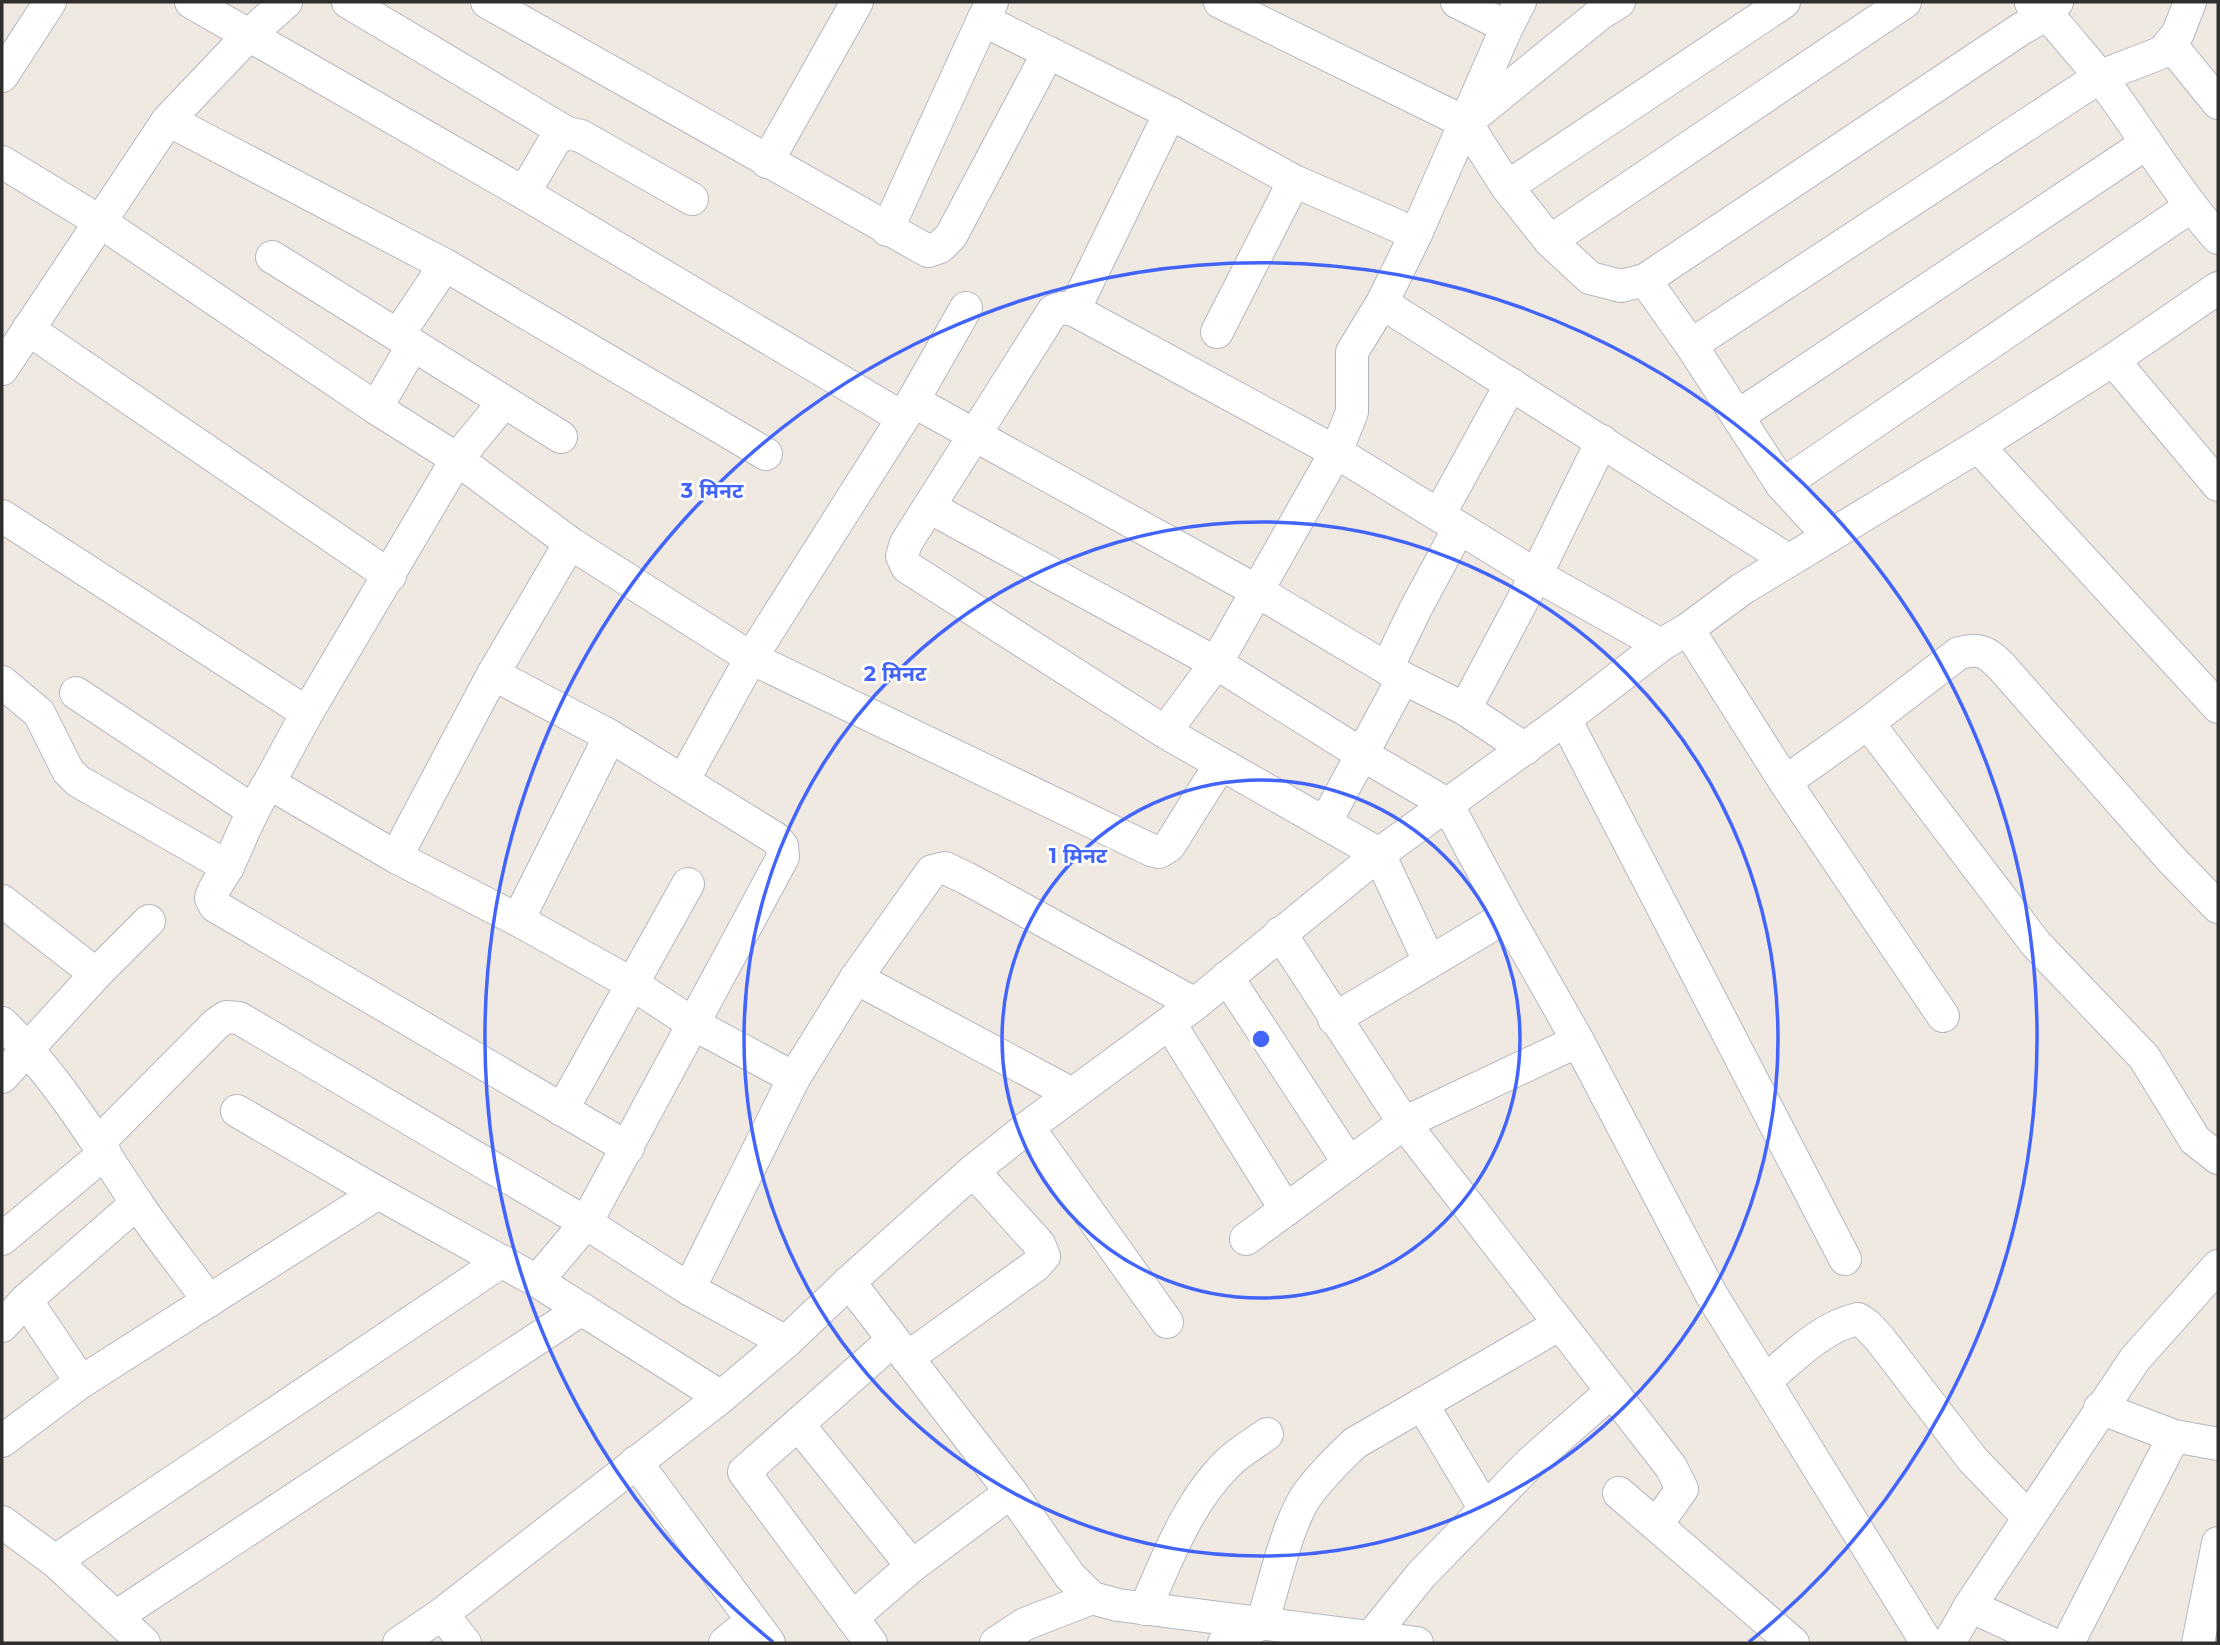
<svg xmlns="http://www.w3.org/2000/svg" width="2220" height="1645" font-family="Montserrat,'Noto Sans Devanagari',sans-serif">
<rect width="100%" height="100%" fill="#efe9e1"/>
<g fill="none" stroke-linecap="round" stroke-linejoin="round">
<defs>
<g id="minor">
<path d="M191,2L524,193L903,418"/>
<path d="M348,2L567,133"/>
<path d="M487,2L928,251L940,247L951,236L1048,53"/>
<path d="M992,2L983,20L1170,113L1294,181L1416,234"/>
<path d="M1220,2L1466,123L1507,187L1550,241L1590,278L1621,286L1645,280L2021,29L2047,14L2057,2"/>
<path d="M1457,2L1507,27"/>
<path d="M2031,3C2049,15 2062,31 2076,48C2129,108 2165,179 2218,238"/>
<path d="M2171,45L2218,103"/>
<path d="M2,76L50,2"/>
<path d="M168,120L445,265L766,454"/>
<path d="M1469,120L1601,13L1619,2"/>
<path d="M2,162L99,221L376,408L457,459L570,543L751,658L1151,850L1159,852L1169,846L1220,765"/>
<path d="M767,162L857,2"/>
<path d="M1507,187L1784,2"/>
<path d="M524,193L555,140L567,133L581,136L692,199"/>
<path d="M887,230L983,20"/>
<path d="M1550,241L1905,2"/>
<path d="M272,257L561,437"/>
<path d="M1645,280L1691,345L1782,485L1829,536"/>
<path d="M1382,303L1788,560"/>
<path d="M1074,310L1170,113"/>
<path d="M28,329L390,576"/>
<path d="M1217,332L1294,181"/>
<path d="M398,335L445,265"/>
<path d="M1691,345L2101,76L2163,52L2178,33L2190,2"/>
<path d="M2113,360L2218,485"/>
<path d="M2,369L168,120L249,35L286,2"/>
<path d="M913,401L1257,591L1403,678L1465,709L1525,749"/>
<path d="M504,402L457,459L307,713L269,783L396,857L518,920L634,985L695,1025L794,1078"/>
<path d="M376,408L413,345"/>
<path d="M1738,416L2147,143"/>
<path d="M1978,446L2218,707"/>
<path d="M1782,485L2190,207"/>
<path d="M929,507L1216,663L1363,755L1447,804L1507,916L1578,1041L1711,1294L1927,1643"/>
<path d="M1439,515L1511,384"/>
<path d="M2,516L307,713"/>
<path d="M1688,629L1785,782L1943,1016"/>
<path d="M1387,668L1415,610L1459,528"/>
<path d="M493,674L610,736L775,838L782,846L783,857L586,1223L537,1281"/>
<path d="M2,682L39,713L68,771L78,781L228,867"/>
<path d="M76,693L252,810"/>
<path d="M1465,709L1536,575L1602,441"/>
<path d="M1565,719L1845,1259"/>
<path d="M1868,723L2036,944L2144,1057L2195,1140L2218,1158"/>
<path d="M1165,732L1216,663L1336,452L1352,412V352L1382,303L1416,234L1507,27L1520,2"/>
<path d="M683,781L751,658L903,418L966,308"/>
<path d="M1785,782L1868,723L1959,653C1981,648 1985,651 2001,666L2171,859L2218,907"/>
<path d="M269,783C252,809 242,836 229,864C224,876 214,885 211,898L215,906L628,1148"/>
<path d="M1325,823L1403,678"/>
<path d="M396,857L493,674L570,543"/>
<path d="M2,901L96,974"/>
<path d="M518,920L610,736"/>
<path d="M1280,933L1404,1123L1671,1467L1682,1489L1657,1524"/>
<path d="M1429,961L1379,854L1165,732L907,567L902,556L906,543L1053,311L1062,308L1074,310L1336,452L1536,575L1661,645"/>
<path d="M1227,977L1349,1163"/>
<path d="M856,978L1072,1094"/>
<path d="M1334,1019L1507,916"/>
<path d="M2,1023C56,1075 95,1140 136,1202C159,1236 185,1268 209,1301"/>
<path d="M1170,1024L1286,1210"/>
<path d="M2,1077L96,974L149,921"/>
<path d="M562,1110L688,884"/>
<path d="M237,1111L378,1193L537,1281L721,1397"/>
<path d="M1028,1127L1167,1322"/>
<path d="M99,1142L216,1024L226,1017L239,1018L586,1223L689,1289L786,1342"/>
<path d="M2,1239L105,1153"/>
<path d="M1246,1239L1404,1123L1578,1041"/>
<path d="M849,1282L1011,1492L1070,1576L1092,1598L1118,1605L1417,1643"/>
<path d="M689,1289L794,1078L856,978L932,871L945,868L966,878L1195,1004"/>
<path d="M26,1300L81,1382"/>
<path d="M2,1326L26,1300L137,1203"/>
<path d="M907,1358L1035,1266L1044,1256L1039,1244L973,1171"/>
<path d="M1765,1381C1793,1358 1821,1327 1858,1319L1867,1325L1880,1339L1973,1460L2028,1517"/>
<path d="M1422,1404L1485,1509"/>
<path d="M2100,1408L2174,1436L2218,1444"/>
<path d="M798,1424L912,1566"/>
<path d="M2,1441L81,1382L378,1193"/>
<path d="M636,1462L769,1643"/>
<path d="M1619,1493L1793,1643"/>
<path d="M2,1522L55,1561L144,1643"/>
<path d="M55,1561L502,1261"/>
<path d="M1970,1606L2050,1643"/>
<path d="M1145,1609C1167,1559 1188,1502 1228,1463C1239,1452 1255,1443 1267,1434"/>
<path d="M442,1614L465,1643"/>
<path d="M117,1616L582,1309"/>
<path d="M852,1618L912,1566L1011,1492"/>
<path d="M1371,1637L1421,1575L1531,1462L1612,1391"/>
<path d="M399,1643L442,1614L721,1397L786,1342L849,1282L973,1171L1028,1127L1195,1004L1379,854L1565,719L1661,645L1688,629L1742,589L1978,446L2113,360L2218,288"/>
<path d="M725,1643L752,1621"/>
<path d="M871,1643L744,1472L893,1340"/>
<path d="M996,1643L1025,1624L1092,1598"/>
<path d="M1224,1643L1262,1623C1274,1587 1286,1526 1307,1495C1321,1476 1338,1459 1355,1443L1560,1324"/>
<path d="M1949,1643L1970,1606L2135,1359L2218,1266"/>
<path d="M2068,1643L2174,1436"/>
<path d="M2198,1643L2218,1543"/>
</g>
</defs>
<use href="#minor" stroke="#b4b7c1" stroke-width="34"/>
<use href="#minor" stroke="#fff" stroke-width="32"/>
</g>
<g fill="none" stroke="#4264fb" stroke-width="3.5">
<circle cx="1261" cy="1039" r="259"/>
<circle cx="1261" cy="1039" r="517"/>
<path d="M773 1642A776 776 0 1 1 1749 1642"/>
</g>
<circle cx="1261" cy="1039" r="10" fill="#4264fb" stroke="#fff" stroke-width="3.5"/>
<g font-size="21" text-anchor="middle" font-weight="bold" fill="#4264fb" stroke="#fff" stroke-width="5" stroke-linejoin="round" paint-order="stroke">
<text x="712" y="498">3 मिनट</text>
<text x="895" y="681">2 मिनट</text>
<text x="1078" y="863">1 मिनट</text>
</g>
<rect width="2220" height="1645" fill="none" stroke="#2e2e2e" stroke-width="7"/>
</svg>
